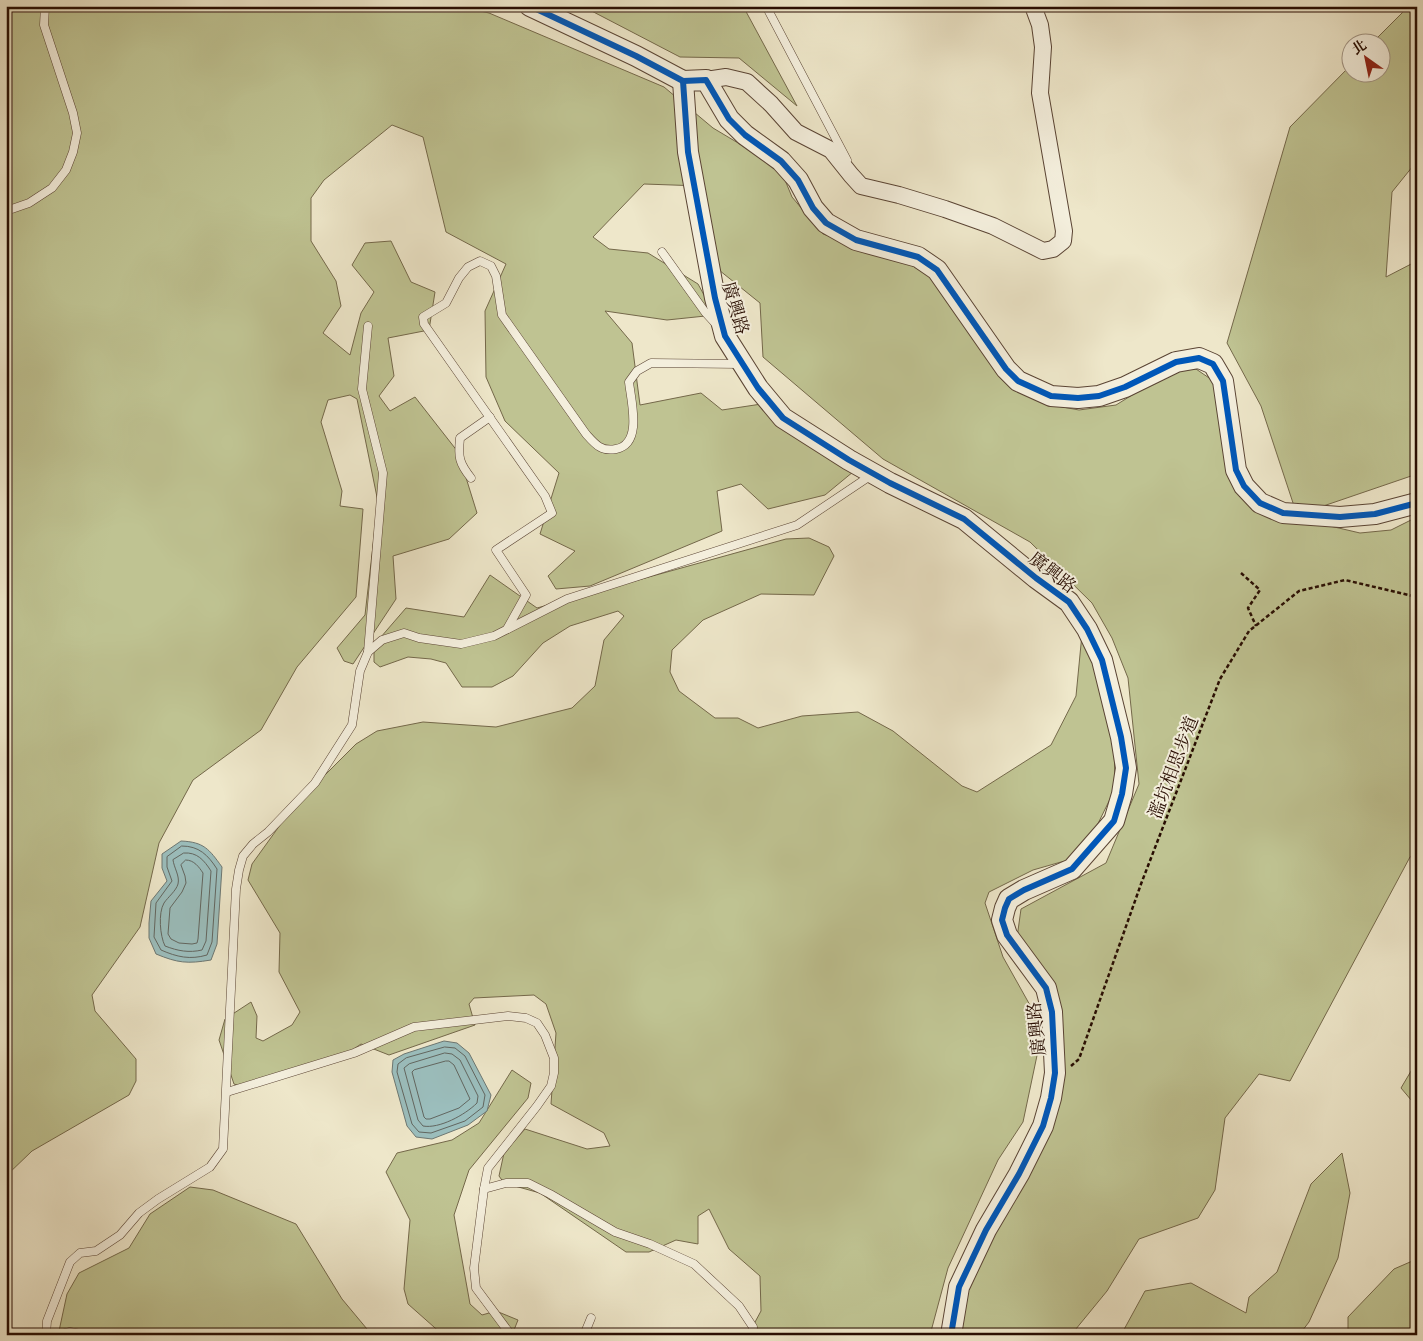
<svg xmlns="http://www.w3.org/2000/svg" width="1423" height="1341" font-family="'Gentium Book Plus','Noto Serif TC',serif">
<rect width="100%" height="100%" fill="#eee7ca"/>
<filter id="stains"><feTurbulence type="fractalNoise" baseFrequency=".004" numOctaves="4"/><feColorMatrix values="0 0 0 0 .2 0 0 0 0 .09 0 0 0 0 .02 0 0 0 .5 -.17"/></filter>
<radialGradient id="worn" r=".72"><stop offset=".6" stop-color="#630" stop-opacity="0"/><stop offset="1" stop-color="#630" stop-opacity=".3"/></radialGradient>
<g fill="#bfc392" stroke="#74684a">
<path d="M6,6H460L489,13L664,87L713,128L780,168L792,197L823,234L908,263L945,286L1046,404L1079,410L1116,405L1171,371L1196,369L1215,382L1225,451L1266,511L1360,533L1391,530L1417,517V854L1410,857L1290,1081L1259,1074L1225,1118L1215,1190L1198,1218L1139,1239L1107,1291L1071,1335H949L961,1280L1035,1162L1056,1007L1016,945L1021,909L1106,863L1139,784L1128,678L1112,638L1092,603L1030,542L883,459L763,357L760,303L709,262L701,186L644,184L593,237L609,249L648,253L698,284L715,315L667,320L605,311L632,343L640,405L701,393L722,410L768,403L859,467L825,495L768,509L741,484L717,491L722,531L590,586L556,589L548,576L575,551L540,534L559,473L505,421L486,377L485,311L506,264L446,232L423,137L392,125L324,180L311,198V241L336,281L341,306L323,333L350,355L361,313L374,292L352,265L365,243L391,241L411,282L435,292L429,330L388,338L394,376L379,396L390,411L415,397L458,452L477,513L449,539L393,556L396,599L353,664L344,661L337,648L365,615L378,502L357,399L350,395L328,400L321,422L342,491L340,506L363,509L356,597L297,667L261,730L193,780L159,843L140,927L92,995L95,1011L136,1059V1081L129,1095L32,1151L6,1176Z"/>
<path d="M582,6H743L797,106L739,58L680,57Z"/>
<path d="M1409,6H1417V161L1392,192L1386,277L1417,261V474L1297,515L1261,406L1227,343L1290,127L1350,66V72H1380V42H1373Z"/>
<path d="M809,538L829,547L834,556L814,595L761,594L703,620L672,650L670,672L679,691L715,718H738L758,728L802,716L858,712L893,731L962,786L977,792L1051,745L1076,696L1082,634L1095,653L1114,737L1115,789L1082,856L1033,870L989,892L985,903L1003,957L1040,1023L1039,1046L1023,1122L998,1160L948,1268L930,1335H748L761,1311L760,1276L729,1249L709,1209L698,1216V1244L676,1240L649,1252H626L540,1193L504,1183L499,1176L504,1153L525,1129L587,1149L610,1146L604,1133L551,1104L556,1033L546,1004L534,995L474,998L469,1004L475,1025L389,1055L361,1044L336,1061L247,1089L234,1084L219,1040L225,1019L251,1002L257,1016L256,1038L263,1041L292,1025L300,1012L279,972L280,933L248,880L252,864L293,807L356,744L377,731L423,722L496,727L572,708L595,686L604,640L624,616L618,611L570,626L543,643L513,676L492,687H462L446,663L431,659L408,657L380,667L374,662V645L406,608L464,617L490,575L537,608L786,539Z"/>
<path d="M1417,1061V1107L1401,1088Z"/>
<path d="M512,1070L531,1083L528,1098L469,1170L454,1215L470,1304L482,1315L496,1311L518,1320L512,1335H443L408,1304L404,1289L410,1220L386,1172L397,1153L452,1140L479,1123Z"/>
<path d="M1342,1153L1350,1193L1338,1258L1309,1322L1299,1335H1121L1145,1291L1191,1283L1246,1313L1249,1297L1277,1272L1311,1184Z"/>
<path d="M190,1187L213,1190L296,1224L342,1299L372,1335H56L59,1331L67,1294L79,1273L129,1248L150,1214Z"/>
<path d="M1417,1259V1335H1348V1317L1394,1269Z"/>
</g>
<g fill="#9bbebd" stroke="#6d7772">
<path d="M181,841C204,842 209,849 222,867L217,944L211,960C187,964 178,963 156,954L149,938V923L151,901L167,881L162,868V854Z"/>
<path d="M444,1041L457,1043L469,1053L491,1095L487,1111L468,1125L432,1139L416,1137L407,1126L392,1072L393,1060L404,1054Z"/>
</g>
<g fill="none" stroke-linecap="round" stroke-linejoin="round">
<g stroke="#626660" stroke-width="1">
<path d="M182,846C199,846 208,855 217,869L212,942L207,955C190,960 177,957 161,950L154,937L156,903L172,881L167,867V857Z"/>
<path d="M184,853C197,852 204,860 211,871L206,941L202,950C189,953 178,951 165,946C160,936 158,913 164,903C168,897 176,891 178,884C180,876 174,868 173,860Z"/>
<path d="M186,860C194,860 199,867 203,873L198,939L197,943L192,944L179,943L171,939L168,934L170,908L182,892L186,883L185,876L181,865Z"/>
<path d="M445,1047L455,1048L465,1056L485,1095L483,1107L465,1121L431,1133L419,1132L412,1124L397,1072L398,1064L406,1058Z"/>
<path d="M445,1053L452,1054L460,1060L478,1096L477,1103C465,1115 439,1129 423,1126L418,1120L404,1068L409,1064Z"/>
<path d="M446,1061H449L454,1065L470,1099L459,1108L430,1119H426L424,1117L412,1072L414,1070Z"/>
</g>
<defs>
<g id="service">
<path d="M766,6L847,160"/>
<path d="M6,211L29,203L52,188L66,170L73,152L77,133L73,113L44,25L45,6"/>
<path d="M662,252L705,312L715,323"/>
<path d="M368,326L362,389L383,473L368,652"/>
<path d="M471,478C459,463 458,457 460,438L490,417"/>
<path d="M507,629L526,595L496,550L552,513L545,496L424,324L423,317L446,303L459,278L468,267L480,261L491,266L496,276L502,315L586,434C595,444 601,452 616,449C643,444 631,401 629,382L637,371L651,363L740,364"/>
<path d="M227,1092L354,1053L414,1027L508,1016L526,1018L537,1023L545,1035L554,1058V1073L551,1086L537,1106L488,1168L484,1189L474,1268L476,1288L511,1335"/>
<path d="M484,1189L506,1183H528L550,1194L615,1232L650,1244L694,1264L739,1306L753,1327L752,1335"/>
<path d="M46,1335L47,1321L70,1262L80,1253L96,1251L120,1235L139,1213L158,1199L210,1167L223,1149L236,889L239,870L243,856L253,844L268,832L315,783L352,725L360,671L368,652L382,640L404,633L419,638L461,644L494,636L567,599L797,525L873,474"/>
<path d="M57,1335L70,1332L86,1335"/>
<path d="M584,1335L591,1318"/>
</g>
<path id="minor" d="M706,80L726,77L747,82L771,104L796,132L831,150L851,175L861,186L899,195L945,209L993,226L1043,251L1053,249L1063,241L1064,231L1040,93L1043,47L1040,25L1033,6"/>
<g id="tertiary">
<path d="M530,6L636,56L683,81L706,80L729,119L745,135L781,161L798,180L813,208L826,223L856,240L918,257L937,270L1006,369L1018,381L1051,396L1078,398L1099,396L1125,387L1176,362L1199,358L1213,364L1223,381L1236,470L1244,486L1260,503L1283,513L1340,517L1375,514L1417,503"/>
<path d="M683,81L688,152L715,298L725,336L758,388L783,418L849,460L890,483L964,519L1036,578L1069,602L1087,629L1102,660L1121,737L1126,768L1122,794L1114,821L1072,869L1024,890L1009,899L1005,908L1002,920L1007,935L1046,988L1052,1012L1055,1073L1051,1098L1043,1126L1019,1174L986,1230L959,1287L951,1335"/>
</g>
</defs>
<use href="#service" stroke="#5a4434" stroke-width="9"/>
<use href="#minor" stroke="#5a4434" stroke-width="18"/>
<use href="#tertiary" stroke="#5a4434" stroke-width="22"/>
<g stroke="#280d02" stroke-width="2.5" stroke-dasharray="4 2.5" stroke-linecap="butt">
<path d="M1241,573L1260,590L1248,608L1256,626"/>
<path d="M1071,1066L1079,1059L1141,884L1220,679L1249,631L1299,591L1345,580L1417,597"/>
</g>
<use href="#service" stroke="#f4efdd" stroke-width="8"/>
<use href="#minor" stroke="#f4efdd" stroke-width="16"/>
<use href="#tertiary" stroke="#f4efdd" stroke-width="20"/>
<defs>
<g id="cycleway">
<path d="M530,6L636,56L683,81L706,80L729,119L745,135L781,161L798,180L813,208L826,223L856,240L918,257L937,270L1006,369L1018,381L1051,396L1078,398L1099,396L1125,387L1176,362L1199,358L1213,364L1223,381L1236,470L1244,486L1260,503L1283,513L1340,517L1375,514L1417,503"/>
<path d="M683,81L688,152L715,298L725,336L758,388L783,418L849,460L890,483L964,519L1036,578L1069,602L1087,629L1102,660L1121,737L1126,768L1122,794L1114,821L1072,869L1024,890L1009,899L1005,908L1002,920L1007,935L1046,988L1052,1012L1055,1073L1051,1098L1043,1126L1019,1174L986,1230L959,1287L951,1335"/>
</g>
</defs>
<use href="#cycleway" stroke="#f4efdd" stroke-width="9"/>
<use href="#cycleway" stroke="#0057b8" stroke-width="6"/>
</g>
<g text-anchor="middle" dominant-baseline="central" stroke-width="4" stroke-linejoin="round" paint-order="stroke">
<g font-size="18" fill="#280d02" stroke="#f4efdd">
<text transform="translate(736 308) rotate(74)">廣興路</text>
<text transform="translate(1053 572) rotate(38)">廣興路</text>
<text transform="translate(1173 767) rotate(-69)">濫坑相思步道</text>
<text transform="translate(1036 1029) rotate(-96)">廣興路</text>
</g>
</g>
<rect width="1423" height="1341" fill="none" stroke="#eee7ca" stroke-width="25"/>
<rect x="8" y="8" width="1408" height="1326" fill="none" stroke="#280d02" stroke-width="2.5"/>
<rect x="12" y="12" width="1398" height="1316" fill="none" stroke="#280d02"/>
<g transform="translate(1366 58) rotate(327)"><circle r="24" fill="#f4efdd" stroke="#a29585"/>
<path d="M0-4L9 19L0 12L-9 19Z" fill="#8f2418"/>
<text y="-8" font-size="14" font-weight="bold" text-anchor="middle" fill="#280d02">北</text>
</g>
<rect width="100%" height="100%" filter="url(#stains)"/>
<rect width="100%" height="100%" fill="url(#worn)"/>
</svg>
